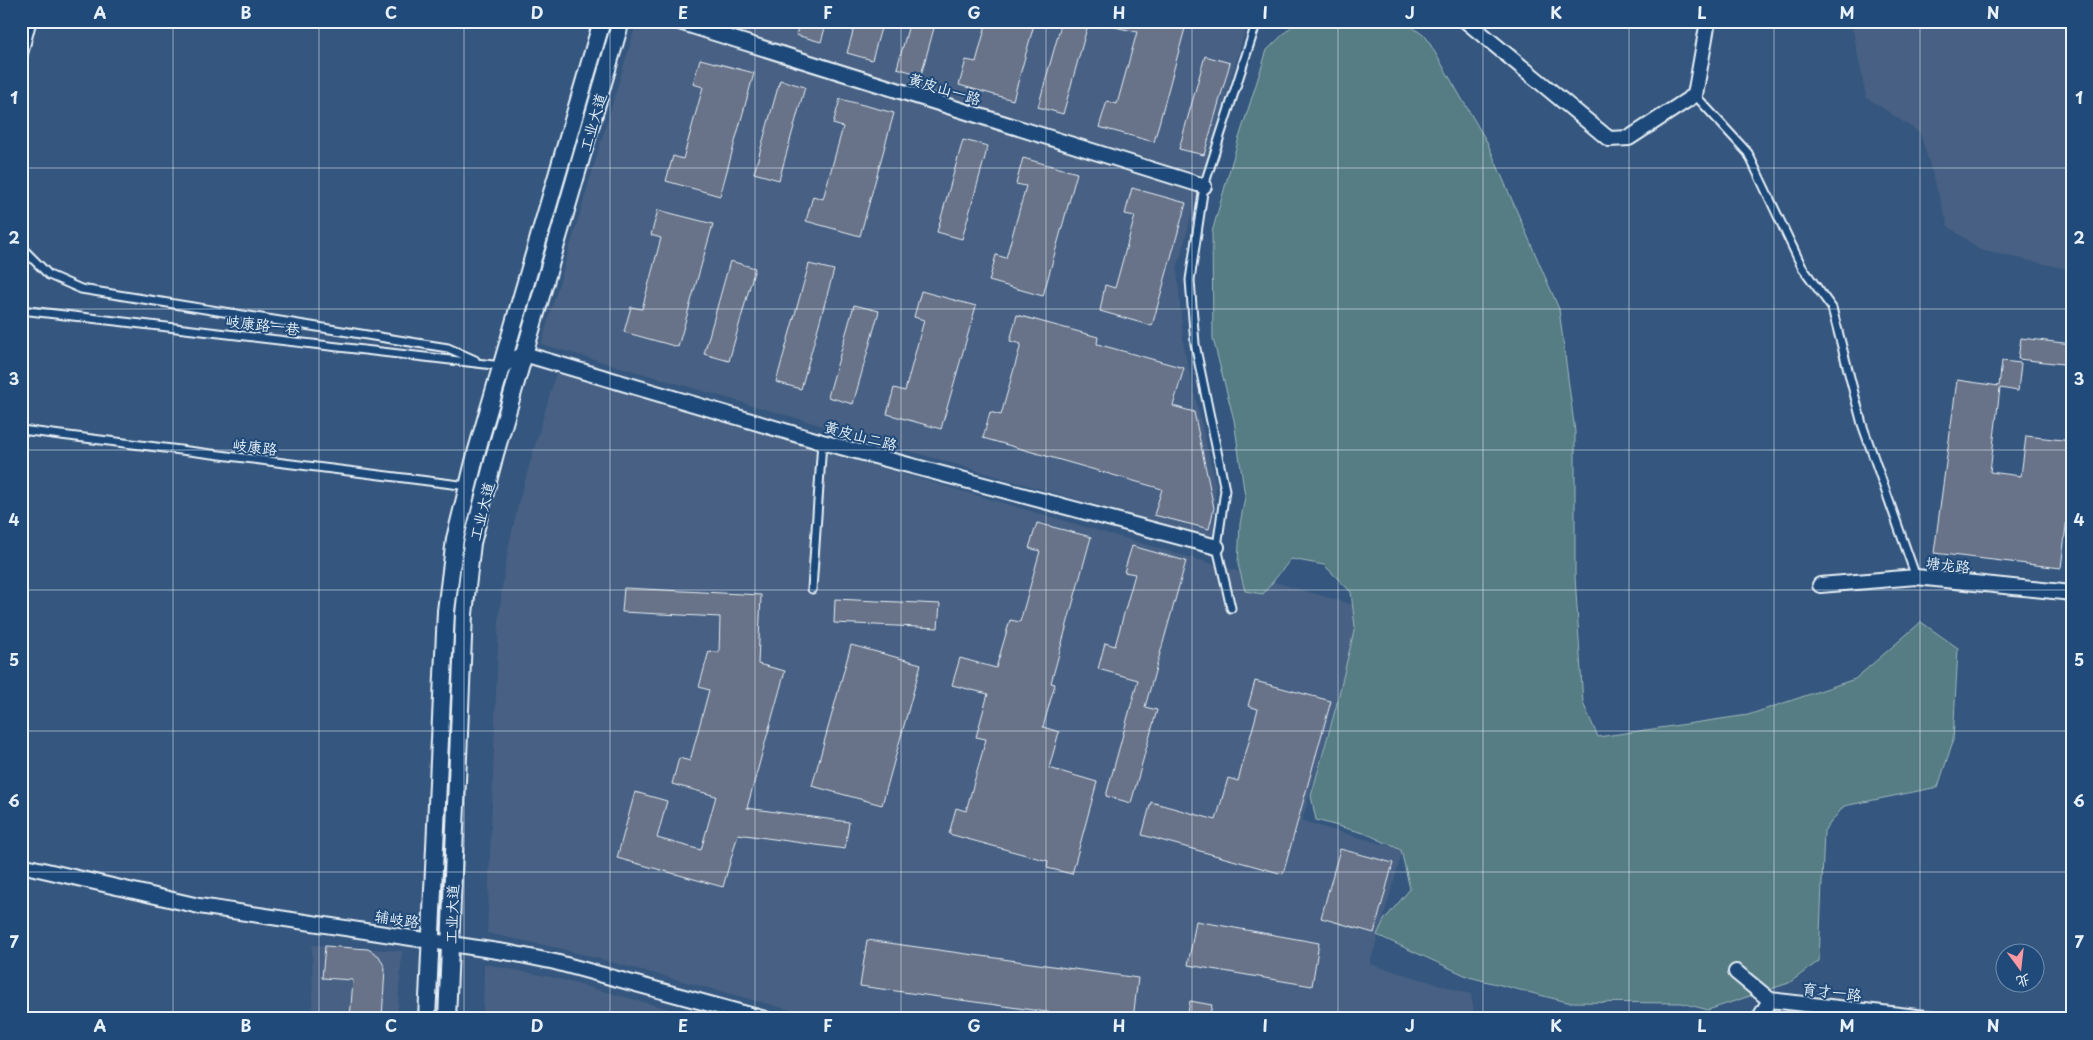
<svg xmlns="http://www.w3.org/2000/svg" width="2093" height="1040" font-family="'Playpen Sans','LXGW WenKai TC',sans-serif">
<rect width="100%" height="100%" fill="#35567e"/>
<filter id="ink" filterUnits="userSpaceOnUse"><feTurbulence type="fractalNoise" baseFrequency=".02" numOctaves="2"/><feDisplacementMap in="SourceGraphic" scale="10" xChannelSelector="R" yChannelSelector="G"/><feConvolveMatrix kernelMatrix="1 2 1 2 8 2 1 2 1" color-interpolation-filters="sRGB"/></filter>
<g filter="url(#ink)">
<g fill="#476183">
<path d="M637,21L1248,22L1203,173L1177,269L1184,349L1216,485L1213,539L541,344Z"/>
<path d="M1851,21H2072V270L1980,250L1948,226L1920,133L1866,97Z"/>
<path d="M556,373L1364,608L1302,821L1403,850L1370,964L1471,994L1475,1019H832L798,1012L558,948L487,933L499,616L503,580L508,550L519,501Z"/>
<path d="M312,945L402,951L397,1019H313Z"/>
<path d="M484,964L551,977L706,1019H483Z"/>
<path d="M1780,1013L1833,1019H1777Z"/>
</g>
<path fill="#567d83" stroke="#9fb7be" d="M1297,21H1404L1426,37L1487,142L1559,309L1575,432V576L1583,703L1598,737L1748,715L1855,679L1921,622L1958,648L1953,741L1938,787L1844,806L1824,831L1819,961L1789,983L1708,1010L1682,1003L1567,1002L1469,977L1377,935L1384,920L1410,889L1401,850L1367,834L1316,820L1311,796L1336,707L1355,627L1351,592L1324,565L1291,559L1263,594L1245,591L1238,564L1240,524L1245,497L1234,420L1213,339L1212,232L1238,141L1267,50Z"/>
<g fill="#687288" stroke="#e8f1f8">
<path d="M800,21H827L821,42L796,35Z"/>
<path d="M856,21H883L872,60L847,53Z"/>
<path d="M910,21H936L921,75L897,68Z"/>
<path d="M987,21H1035L1013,100L959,85L966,60L976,62Z"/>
<path d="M1062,21H1089L1063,114L1038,107Z"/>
<path d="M1112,21H1187L1154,142L1099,127L1107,101L1117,104L1137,32L1111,26Z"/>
<path d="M1205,56L1230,63L1204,155L1179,149Z"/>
<path d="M700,59L754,73L720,196L666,181L673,156L683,159L703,87L693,84Z"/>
<path d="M780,80L805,87L779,180L754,173Z"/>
<path d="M840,99L894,113L860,236L806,221L813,196L823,199L843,127L833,124Z"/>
<path d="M963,140L988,146L962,239L937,232Z"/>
<path d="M1023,158L1077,173L1043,296L989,281L996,255L1006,258L1026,186L1016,184Z"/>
<path d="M1132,188L1186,203L1152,326L1100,311L1105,285L1115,288L1135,216L1125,214Z"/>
<path d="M658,210L713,224L678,347L624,332L631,307L642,309L661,238L651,235Z"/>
<path d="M730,261L755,268L729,361L704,354Z"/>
<path d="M809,264L834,270L801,389L776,382Z"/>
<path d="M921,291L976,306L941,429L887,414L894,388L905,391L924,320L914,317Z"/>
<path d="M854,305L879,311L853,404L828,397Z"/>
<path d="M1017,315L1098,337L1097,344L1184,368L1173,406L1194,412L1214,508L1209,529L1154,515L1162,489L983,438L990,412L1001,415L1021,344L1010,341Z"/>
<path d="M2021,338L2072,344V365L2018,359Z"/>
<path d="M2002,361L2021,363L2018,391L2000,388L1990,472L2021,476L2026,436L2072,441V476L2061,568L1934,553L1957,380L1999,386Z"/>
<path d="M1037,523L1091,537L1051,683L1055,684L1043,727L1059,732L1049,768L1097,782L1072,874L1047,868L1048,861L949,834L956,808L966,811L986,739L976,737L988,694L952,685L960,658L996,668L1010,620L1020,622L1040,551L1029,548Z"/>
<path d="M1132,546L1186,561L1145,707L1157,710L1131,803L1106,796L1138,680L1098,669L1105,643L1115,646L1135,574L1124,572Z"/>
<path d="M624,588L761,595L758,664L785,671L747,808L849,822L845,849L738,834L723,887L617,858L635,792L667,801L657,838L701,850L716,796L672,784L679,758L690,761L709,690L699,687L709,651L719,653L720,617L622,612Z"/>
<path d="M835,599L940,604L938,628L834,623Z"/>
<path d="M851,645L921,664L882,805L812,786Z"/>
<path d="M1255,681L1331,701L1283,874L1142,835L1151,802L1216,820L1228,778L1238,781L1258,709L1248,706Z"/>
<path d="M1340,849L1393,863L1374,933L1321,918Z"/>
<path d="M1196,921L1319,943L1312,986L1188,965Z"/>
<path d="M867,940L1138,978L1133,1019H1097L860,986Z"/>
<path d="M325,946L368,949L379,956L385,968L382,1019H350L353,980L322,978Z"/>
<path d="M1190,1001L1212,1005L1209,1019H1187Z"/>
</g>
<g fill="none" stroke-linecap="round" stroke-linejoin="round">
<defs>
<g id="service">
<path d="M21,64L31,25"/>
<path d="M1695,95L1748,153L1802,267L1832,308L1862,424L1916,577"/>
<path d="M21,247L49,275L81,289L448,348L475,360"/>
<path d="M21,310L502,366"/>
<path d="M21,430L468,486"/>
<path d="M812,589L822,442"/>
<path d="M1231,608L1217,547L1225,490L1195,344L1190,280L1204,186L1257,21"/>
</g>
<g id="minor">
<path d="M676,21L1204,186"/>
<path d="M1466,21L1609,139L1629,138L1695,95L1708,21"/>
<path d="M502,366L524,354L822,442L1217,547"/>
<path d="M1820,585L1916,577L2072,593"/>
<path d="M21,865L199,906L511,953L555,962L765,1019"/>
<path d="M1736,972L1770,1000L1934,1019"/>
<path d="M1759,1019L1770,1000"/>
</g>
<g id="tertiary">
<path d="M427,1019L446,611L455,539L477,450L602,21"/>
<path d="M447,1019L464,614L472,543L495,454L621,21"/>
</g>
</defs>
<use href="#service" stroke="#e8f1f8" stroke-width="11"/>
<use href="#minor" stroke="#e8f1f8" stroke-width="18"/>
<use href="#tertiary" stroke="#e8f1f8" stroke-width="20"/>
<use href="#service" stroke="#1f4a7a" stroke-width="7"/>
<use href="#minor" stroke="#1f4a7a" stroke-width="14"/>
<use href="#tertiary" stroke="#1f4a7a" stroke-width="16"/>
</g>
</g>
<path fill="none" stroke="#e8f1f8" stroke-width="1" stroke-opacity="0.55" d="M173,21V1019M319,21V1019M464,21V1019M610,21V1019M755,21V1019M901,21V1019M1046,21V1019M1192,21V1019M1338,21V1019M1483,21V1019M1629,21V1019M1774,21V1019M1920,21V1019M21,168H2072M21,309H2072M21,450H2072M21,590H2072M21,731H2072M21,872H2072"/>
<g text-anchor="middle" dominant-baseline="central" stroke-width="4" stroke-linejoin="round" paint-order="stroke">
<g font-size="15" fill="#e8f1f8" stroke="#1f4a7a">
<text transform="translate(945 88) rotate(17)">黄皮山一路</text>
<text transform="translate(592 122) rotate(-74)">工业大道</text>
<text transform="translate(263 324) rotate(7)">岐康路一巷</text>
<text transform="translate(861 435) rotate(15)">黄皮山二路</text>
<text transform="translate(255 446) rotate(7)">岐康路</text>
<text transform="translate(481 511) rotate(-76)">工业大道</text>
<text transform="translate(1948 564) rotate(6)">塘龙路</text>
<text transform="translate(451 914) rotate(-88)">工业大道</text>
<text transform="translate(397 918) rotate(8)">辅岐路</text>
<text transform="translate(1832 991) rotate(7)">育才一路</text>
</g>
</g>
<rect width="2093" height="1040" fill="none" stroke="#1f4a7a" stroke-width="55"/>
<g transform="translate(2020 968) rotate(165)"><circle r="24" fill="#1f4a7a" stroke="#6f8dac"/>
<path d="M0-4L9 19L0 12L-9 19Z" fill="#ff9aa2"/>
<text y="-8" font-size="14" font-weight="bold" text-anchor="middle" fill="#e8f1f8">北</text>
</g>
<rect x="28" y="28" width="2038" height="984" fill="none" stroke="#e8f1f8" stroke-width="2"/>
<g font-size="16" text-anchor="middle" font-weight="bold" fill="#e8f1f8">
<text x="100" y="19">A</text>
<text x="246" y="19">B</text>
<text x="391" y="19">C</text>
<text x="537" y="19">D</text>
<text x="683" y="19">E</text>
<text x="828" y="19">F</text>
<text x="974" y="19">G</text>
<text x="1119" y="19">H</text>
<text x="1265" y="19">I</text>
<text x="1410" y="19">J</text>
<text x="1556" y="19">K</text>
<text x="1702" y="19">L</text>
<text x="1847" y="19">M</text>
<text x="1993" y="19">N</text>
<text x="14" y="104">1</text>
<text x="2079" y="104">1</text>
<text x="14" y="244">2</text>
<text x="2079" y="244">2</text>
<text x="14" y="385">3</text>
<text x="2079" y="385">3</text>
<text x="14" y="526">4</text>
<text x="2079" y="526">4</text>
<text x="14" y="666">5</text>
<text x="2079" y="666">5</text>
<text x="14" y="807">6</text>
<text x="2079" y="807">6</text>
<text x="14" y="948">7</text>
<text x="2079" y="948">7</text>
<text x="100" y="1032">A</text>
<text x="246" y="1032">B</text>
<text x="391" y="1032">C</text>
<text x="537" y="1032">D</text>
<text x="683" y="1032">E</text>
<text x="828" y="1032">F</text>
<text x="974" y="1032">G</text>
<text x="1119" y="1032">H</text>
<text x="1265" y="1032">I</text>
<text x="1410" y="1032">J</text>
<text x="1556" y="1032">K</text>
<text x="1702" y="1032">L</text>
<text x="1847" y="1032">M</text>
<text x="1993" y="1032">N</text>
</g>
</svg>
